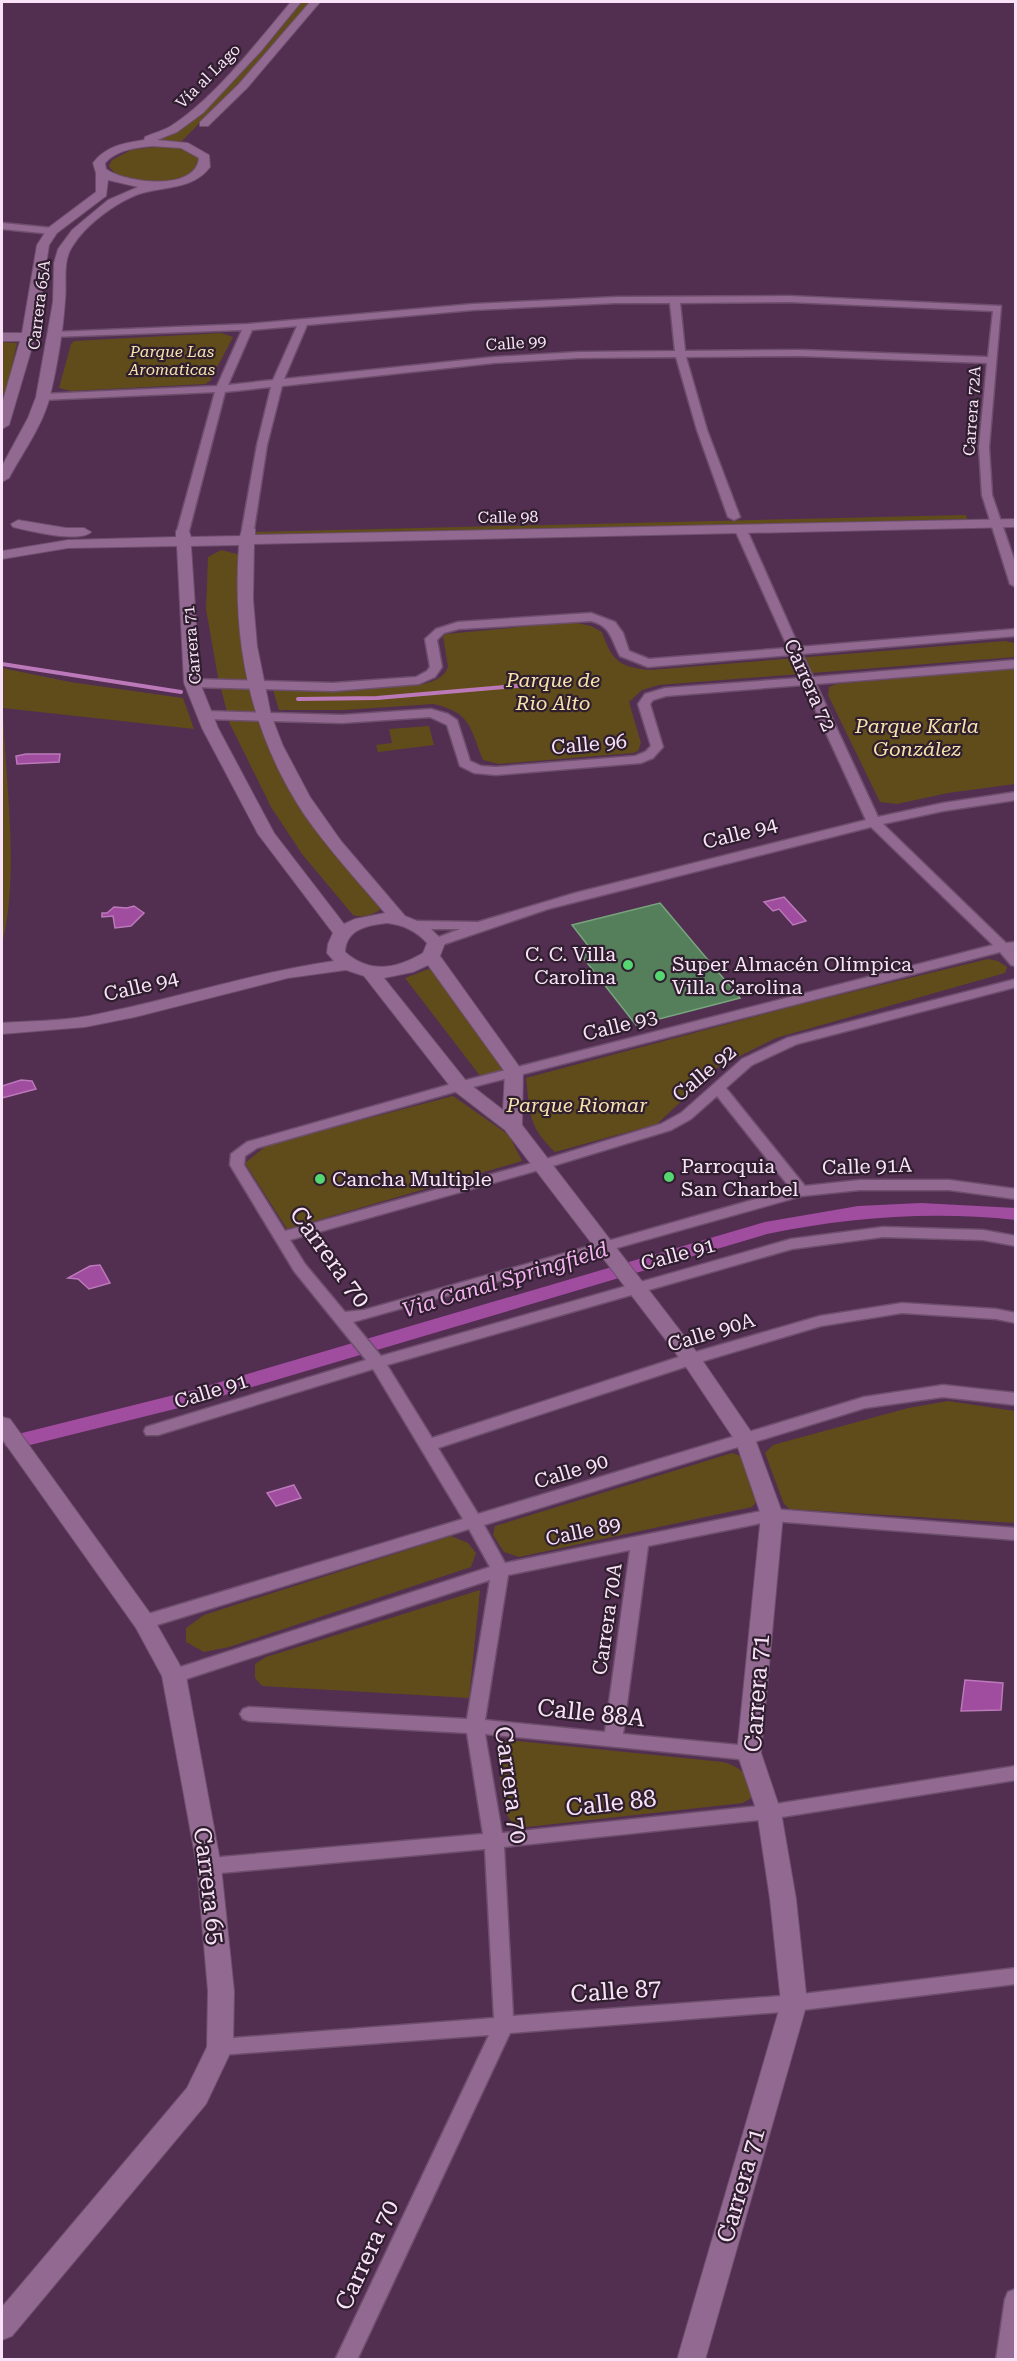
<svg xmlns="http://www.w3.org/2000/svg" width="1017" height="2361" font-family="'Roboto Serif',serif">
<rect width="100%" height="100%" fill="#522e51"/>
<g fill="#5f4c1a">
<path d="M302,2H309L265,56L180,143L150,140L192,120L227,88L268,44Z"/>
<path d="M161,146L176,147L198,155L202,165C197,169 192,174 186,176C166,184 121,187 109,166L112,160L131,150Z"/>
<path d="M221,333L233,337L210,381L205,384L71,391L59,388L71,344L74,341Z"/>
<path d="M2,342L17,343L6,394H2Z"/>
<path d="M966,515L967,519L253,537V532Z"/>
<path d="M221,550L241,555L237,605L249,673L299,800L381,909C373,915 362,918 353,915L302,854L271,807L230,724L218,677L206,609L208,557Z"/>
<path d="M572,622L591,626L602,632C612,661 619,667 650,670L1005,641L1015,643V657L659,685L642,690L629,702L641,743L638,751L633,753L499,764L483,760C470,728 471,712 433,704L344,710H279L273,690L340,691L424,684C434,681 444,678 448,667L443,636L446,634Z"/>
<path d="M2,668L70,682L183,698L194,729L3,708C5,783 20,871 2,944Z"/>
<path d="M1015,668V784L948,793L897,804L880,802L828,695L829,687L836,684Z"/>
<path d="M429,726L434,745L378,752L376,745L392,743L389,729Z"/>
<path d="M988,959L998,961L1007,967L1005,973L776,1038L718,1067L657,1124L555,1152C528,1126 530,1114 526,1078L802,1004Z"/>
<path d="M434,967L507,1070L481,1077L405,978Z"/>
<path d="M453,1096L509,1135L522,1161L287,1229L245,1163L267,1145Z"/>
<path d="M948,1401L1015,1411V1523L790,1509L784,1504L765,1453L773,1445L908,1408Z"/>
<path d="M732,1453L744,1457L758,1500L752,1507L519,1557L504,1552L493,1535L495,1526Z"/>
<path d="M451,1536L468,1543L476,1553L471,1567L229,1647L204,1652L186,1642V1628L204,1615Z"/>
<path d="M480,1590L469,1698L262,1686L255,1678V1664L266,1657Z"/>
<path d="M508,1740L723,1762C742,1767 752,1777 751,1798L743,1803L518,1828C497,1814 501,1772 498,1749Z"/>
</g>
<g fill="#a04c9f" stroke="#bb79b9" stroke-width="1.5">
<path d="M26,754H60L59,762L17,764L16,756Z"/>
<path d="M784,897L806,921L793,925L779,909L773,911L764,902Z"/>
<path d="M134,906L144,913L131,926L115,928L113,916L102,917V913H107L114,907L127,908Z"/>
<path d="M21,1080L32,1081L36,1089L2,1098V1086Z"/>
<path d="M100,1265L110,1283L89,1289L78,1279L68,1278L90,1266Z"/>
<path d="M294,1485L301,1498L276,1506L267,1493Z"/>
<path d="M965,1680L1003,1683L1001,1710L961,1711Z"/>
</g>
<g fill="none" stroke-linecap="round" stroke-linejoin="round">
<g stroke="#bb79b9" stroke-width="4">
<path d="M2,664L181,692"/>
<path d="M298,699L377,698L527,685"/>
</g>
<path fill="#a04c9f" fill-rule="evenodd" d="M921,1203L1016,1208V1220C931,1211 850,1217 767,1234L195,1404L14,1449L6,1447L3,1442L6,1437L186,1392L765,1222L858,1206Z"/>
</g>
<path fill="#547f5a" stroke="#78a57d" stroke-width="1.5" d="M660,903L740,998L636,1025L581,955L593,952L572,925Z"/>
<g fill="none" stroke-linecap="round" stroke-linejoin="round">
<defs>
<g id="minor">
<path d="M2,223L52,228L57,231L52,234L2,229Z"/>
<path d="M789,296L1001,306L989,447L992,495L1016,565V587L1010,584L982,495L979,447L987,363L800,356L686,357L707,430L740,517L734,520L728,517L697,430L676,357L578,358L494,363L282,386L267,445L254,529L248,532L242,529L257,445L271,387L225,392L189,531L183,534L177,531L215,392L43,400L38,397L43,394L217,386L242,330L50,337V333L54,332L248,324L473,304L616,297ZM789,302L993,311L988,357L800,350L685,351L680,303ZM616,303H670L675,351L578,352L494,357L284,379L307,325L473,310ZM297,326L273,380L228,385L252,330Z"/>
<path d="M741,527L747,530L799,647L1016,629V636L802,654L813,677L1016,660V668L816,684L878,817L943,803L1016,792V800L943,811L883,824L1006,943L1016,942V950H1013L1016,953V966L1011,965L1000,952L465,1089L257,1148L245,1156L244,1165L285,1231L536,1162L661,1124L681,1113L742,1059L787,1038L1016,979V987L797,1044L752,1065L726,1088L805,1186L860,1180H949L1016,1189V1199L949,1190H860L802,1196L353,1322L381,1356L791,1239L883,1227L983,1230L1016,1236V1246L983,1240L883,1237L792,1249L387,1365L432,1438L685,1355L820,1316L902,1303L996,1309L1016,1313V1323L996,1319L902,1313L821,1326L697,1363L438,1448L478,1514L864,1397L943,1385L1016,1393V1405L943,1397L865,1408L484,1525L505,1563L772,1509L1016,1528V1540L772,1521L648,1546L623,1734L749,1746L755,1748L758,1753L755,1758L749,1760L485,1734L502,1833L769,1805L1016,1766V1780L769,1819L504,1847L513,2016L794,1995L1016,1968V1984L794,2011L510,2033L357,2360H335L489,2035L220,2055L213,2053L210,2047L213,2041L220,2039L494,2018L485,1849L209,1874L202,1871L199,1866L202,1861L209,1858L483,1834L467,1733L249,1721L243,1719L240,1714L243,1709L249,1707L467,1719L490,1580L174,1683L168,1681L165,1676L168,1671L490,1567L469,1529L144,1629L138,1627L135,1622L138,1617L463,1519L373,1369L158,1435H146L144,1431L146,1427L366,1360L294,1271L230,1165L231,1154L247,1142L455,1083L993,945L871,827L548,909L436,947L431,946L429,943L431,940L460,929H416L409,925L416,921L478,922L575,893L866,820L804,685L666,696L653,700L650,704L663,747L653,758L641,763L496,775L474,773L460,766L447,725L430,717L342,723L205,719L199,715L205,711L342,715L431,709L448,714L457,720L470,761L481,766L496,767L635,756L645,752L651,746L638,704L645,694L665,688L801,678L791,655L648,667L620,656C611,639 611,626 591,621L459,629L444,633L437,640L442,667L435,677L419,684L333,691L192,687L186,683L192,679L333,683L416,677L427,671L430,667L425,639L436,629L458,622L591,613L615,622L623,633L629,651L649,659L788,648L735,530ZM717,1096L791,1189L364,1310L345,1312L305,1264L290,1240L546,1168L671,1130L691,1119ZM630,1550L605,1732L485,1720L508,1575Z"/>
<path d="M1016,2289V2360H996L1005,2299L1008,2292Z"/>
</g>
<g id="tertiary">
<path d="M291,2H301L261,51L203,113L177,132L157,140L188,143L209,155L210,167C193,190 164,186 139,194C115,203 85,225 72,247C62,262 67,284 65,301C63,331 57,367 50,396C43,425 23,452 9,478L2,482V466L28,418L36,397L53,302L54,263L58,249L72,230L108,200L138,187L108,180L106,196L57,233L49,245L35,337L9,425L2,429V404L20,341H2V333H22L37,245L48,228L96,192V173L93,163C106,146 124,143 144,140L145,137C153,133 163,131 171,126C215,98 257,42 291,2ZM152,146L181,148L199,158C196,192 125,183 106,169L105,163C117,150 134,148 152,146Z"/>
<path d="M310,2H320L247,88L208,126H200V122L239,84Z"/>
<path d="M1016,519V527L254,544L253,599L257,646L271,715L283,746L310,797L341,841L405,916L427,925L445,943L440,956L523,1072L522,1125L698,1354L754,1436L783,1515L761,1753L781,1812L796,1899L807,2003L705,2360H677L781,2003L770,1899L757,1812L737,1753L761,1515L736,1442L684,1364L505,1130L453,1090L364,976L346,970L288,978L135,1017L85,1027L2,1034V1023C30,1021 60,1021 89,1016C171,1000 251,973 334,961L327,953L328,944L333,933L258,834L202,728L184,683L177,546L68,548L2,559V551L68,540L176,537V531L183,527L188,528L191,537L240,536L243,526L248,525L255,529V535ZM239,545C232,642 250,732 304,814C328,849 357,880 385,913L355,919L344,924L274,833L218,728L200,683L191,546ZM387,923C404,925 416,931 427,943L423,953C396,969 370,974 345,952C346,929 368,925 387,923ZM428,965L505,1072L503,1110L467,1082L384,978L413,972Z"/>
<path d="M18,520L66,528H84L91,532C80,543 29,531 13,527L11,524Z"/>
<path d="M2,1417L10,1419L152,1616L186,1676L221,1866L234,1991L233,2047L206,2104L12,2336L2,2340V2307L187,2088L207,2047L208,1991L197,1866L162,1676L136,1628L2,1439Z"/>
</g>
</defs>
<use href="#minor" stroke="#6d4e6d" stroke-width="3"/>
<use href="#tertiary" stroke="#6d4e6d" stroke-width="2"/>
<use href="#minor" fill="#926990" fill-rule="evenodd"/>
<use href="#tertiary" fill="#926990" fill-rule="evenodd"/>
</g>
<g fill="#55d671" stroke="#2e1e2e" stroke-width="2">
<circle cx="628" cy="965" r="6"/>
<circle cx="660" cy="976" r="6"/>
<circle cx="669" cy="1177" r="6"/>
<circle cx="320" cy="1179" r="6"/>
</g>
<g text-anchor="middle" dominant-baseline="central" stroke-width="4.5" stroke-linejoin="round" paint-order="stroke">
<g font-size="16" fill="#f9e2f7" stroke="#2e1e2e">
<text transform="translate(208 76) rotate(-45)">Vía al Lago</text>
<text transform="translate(39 305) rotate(-83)">Carrera 65A</text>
<text transform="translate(516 343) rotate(-4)">Calle 99</text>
<text transform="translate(972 411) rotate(-86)">Carrera 72A</text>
<text transform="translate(508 517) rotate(-1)">Calle 98</text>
<text transform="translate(192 645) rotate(-95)">Carrera 71</text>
</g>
<g font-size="16" font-style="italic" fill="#f8e2ac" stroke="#2e1e2e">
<text x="172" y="351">Parque Las<tspan x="172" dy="18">Aromaticas</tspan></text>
</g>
<g font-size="20" font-style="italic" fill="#f8e2ac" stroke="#2e1e2e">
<text x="553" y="680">Parque de<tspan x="553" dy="23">Rio Alto</tspan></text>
<text x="917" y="726">Parque Karla<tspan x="917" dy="23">González</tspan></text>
<text x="577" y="1105">Parque Riomar</text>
</g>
<g font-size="20" fill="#f9e2f7" stroke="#2e1e2e">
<text transform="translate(810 685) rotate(66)">Carrera 72</text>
<text transform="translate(589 744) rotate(-5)">Calle 96</text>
<text transform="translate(740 833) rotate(-14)">Calle 94</text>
<text transform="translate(141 986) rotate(-13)">Calle 94</text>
<text transform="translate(620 1025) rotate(-14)">Calle 93</text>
<text transform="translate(704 1073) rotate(-40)">Calle 92</text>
<text transform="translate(867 1166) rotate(-2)">Calle 91A</text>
<text transform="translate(678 1254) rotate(-15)">Calle 91</text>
<text transform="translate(711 1332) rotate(-17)">Calle 90A</text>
<text transform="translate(211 1391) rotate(-17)">Calle 91</text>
<text transform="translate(571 1471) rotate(-17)">Calle 90</text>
<text transform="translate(583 1531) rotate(-12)">Calle 89</text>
<text transform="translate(607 1619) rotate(-82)">Carrera 70A</text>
</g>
<g font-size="20" fill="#f9e2f7" stroke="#2e1e2e" text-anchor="start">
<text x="616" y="954" text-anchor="end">C. C. Villa<tspan x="616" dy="23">Carolina</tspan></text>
<text x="672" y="964">Super Almacén Olímpica<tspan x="672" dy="23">Villa Carolina</tspan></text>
<text x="681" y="1166">Parroquia<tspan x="681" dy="23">San Charbel</tspan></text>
<text x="332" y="1179">Cancha Multiple</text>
</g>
<g font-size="21" font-style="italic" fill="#f5b3f2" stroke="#2e1e2e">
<text transform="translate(505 1280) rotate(-17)">Via Canal Springfield</text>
</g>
<g font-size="24" fill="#f9e2f7" stroke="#2e1e2e">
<text transform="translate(330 1257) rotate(54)">Carrera 70</text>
<text transform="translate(757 1693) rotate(-86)">Carrera 71</text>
<text transform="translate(591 1713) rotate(6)">Calle 88A</text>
<text transform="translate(511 1785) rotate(82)">Carrera 70</text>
<text transform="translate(611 1803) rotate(-6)">Calle 88</text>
<text transform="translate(209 1886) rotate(83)">Carrera 65</text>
<text transform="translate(616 1991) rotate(-4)">Calle 87</text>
<text transform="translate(741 2185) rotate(-74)">Carrera 71</text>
<text transform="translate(367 2255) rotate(-65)">Carrera 70</text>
</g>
</g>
<rect width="1017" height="2361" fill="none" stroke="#f9e2f7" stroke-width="6"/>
</svg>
